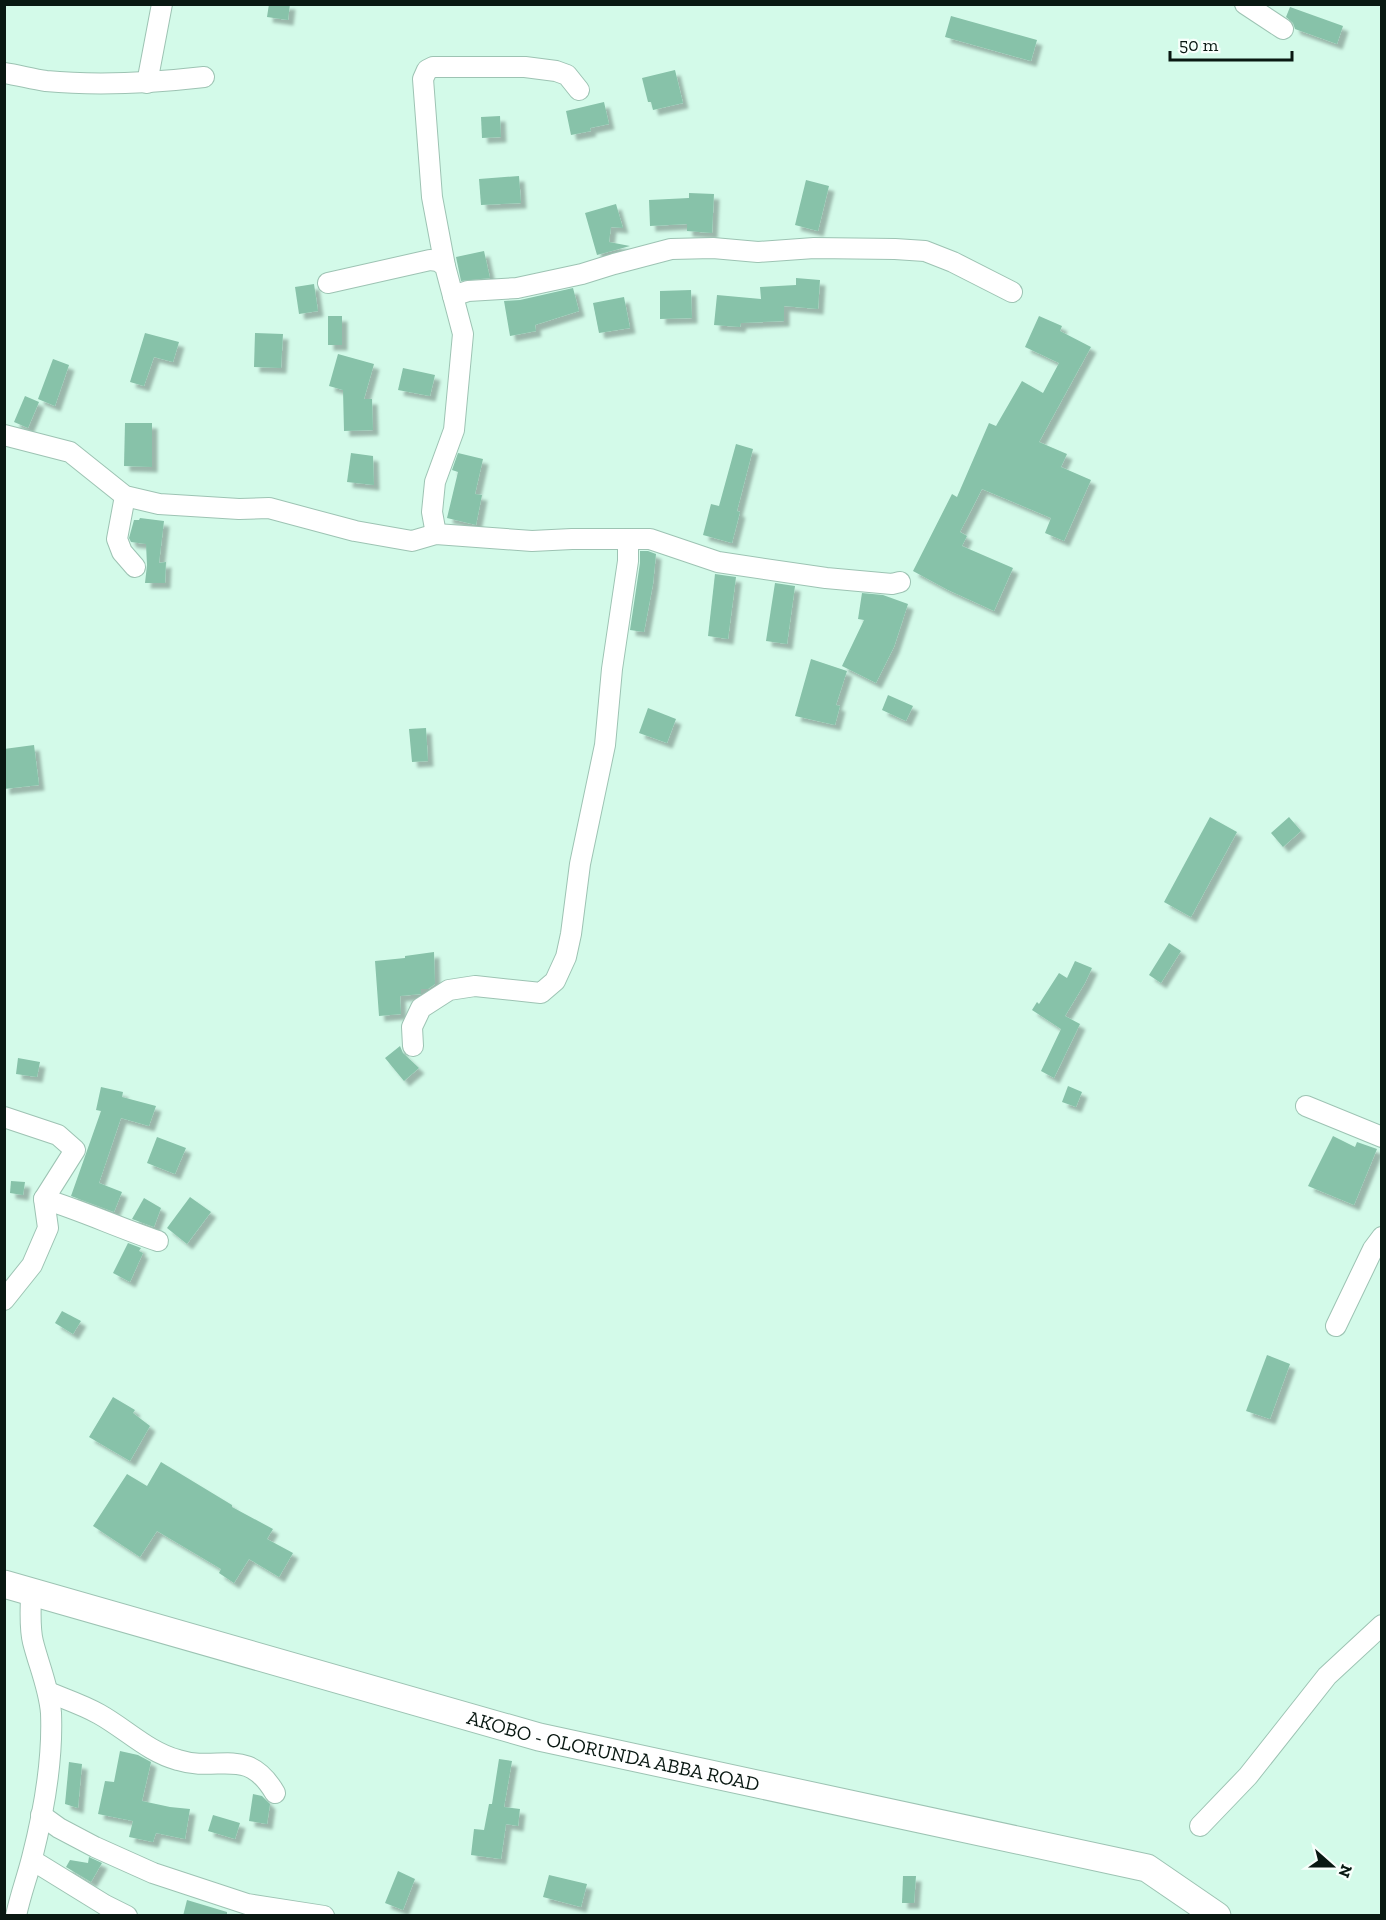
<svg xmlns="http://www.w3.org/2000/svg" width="1386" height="1920" font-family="'Zilla Slab',serif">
<defs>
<filter id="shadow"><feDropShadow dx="5.5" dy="5.5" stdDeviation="1.5" flood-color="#0004"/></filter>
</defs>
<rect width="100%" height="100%" fill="#d3fae9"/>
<g fill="#87c2a9" filter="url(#shadow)">
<path d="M269,4H290L288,20L267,17Z"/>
<path d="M1290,7L1343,26L1337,44L1295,29L1293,23L1286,17Z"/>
<path d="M951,16L1037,40L1031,61L945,37Z"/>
<path d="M675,70L683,103L653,110L651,102H648L642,78Z"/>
<path d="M604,102L609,124L590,128L591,131L571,135L566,111Z"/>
<path d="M500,116L501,137L482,138L481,117Z"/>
<path d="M519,176L521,203L481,205L479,179Z"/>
<path d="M806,180L829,186L818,231L795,225Z"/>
<path d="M689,193L714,194L712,233L687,231V224L650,226L649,200L689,198Z"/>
<path d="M616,204L623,228L611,227L609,242L630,246L597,255L585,213Z"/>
<path d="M484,251L490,278L461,281L456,257Z"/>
<path d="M796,278L820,280L818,309L784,306V321L741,323L740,327L714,325L717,295L761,299L760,287L796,285Z"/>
<path d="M314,284L318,311L299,314L295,287Z"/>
<path d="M573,288L579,311L535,325L536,331L510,336L504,301L520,300Z"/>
<path d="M691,290L692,318L660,319V291Z"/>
<path d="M624,297L630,328L599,333L593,303Z"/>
<rect x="328" y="316" width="14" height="29"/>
<path d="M1039,316L1062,326L1060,331L1091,347L1039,442L1067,454L1061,467L1091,480L1064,541L1045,533L1051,518L982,489L960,532L967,536L962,546L1013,568L994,611L948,590L913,571L952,494L957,497L989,423L996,426L1022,381L1043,393L1059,363L1025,347Z"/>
<path d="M145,333L179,342L173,362L154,357L144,386L130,382Z"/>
<path d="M255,333L283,334L281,368L254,367Z"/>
<path d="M338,354L374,364L364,399H372L373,430L344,431L343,390L329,386Z"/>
<path d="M53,359L69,365L55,406L38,399Z"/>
<path d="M403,368L435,375L430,396L398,390Z"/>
<path d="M25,396L39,402L28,428L14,422Z"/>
<path d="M125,423H152V467L124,466Z"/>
<path d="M736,444L753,449L737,511L740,512L732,543L703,535L711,504L719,506Z"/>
<path d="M351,453L373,456L374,485L347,482Z"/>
<path d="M458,453L483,459L475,494L482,495L476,525L447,518L458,472L452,470Z"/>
<path d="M140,518L164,521L159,563L166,562L165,583H145L147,565L146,544L131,542L129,538L134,520H139Z"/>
<path d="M640,551H648L656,554L653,584L644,632L630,630L640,563Z"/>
<path d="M715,574L736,577L728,639L708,636Z"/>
<path d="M775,583L795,586L787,644L766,641Z"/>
<path d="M862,593L883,595L908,604L894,647L876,683L842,666L864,620L858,619Z"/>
<path d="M811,659L847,671L836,705L840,706L835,725L795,716Z"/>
<path d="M888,695L913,706L906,721L882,710Z"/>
<path d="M648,708L676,719L667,743L639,733Z"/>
<path d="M426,728L428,761L412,762L409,729Z"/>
<path d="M34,745L39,785L4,789V749Z"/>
<path d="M1210,817L1237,832L1191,917L1164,902Z"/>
<path d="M1289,817L1301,831L1283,847L1271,833Z"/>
<path d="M1169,943L1181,951L1161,983L1149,975Z"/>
<path d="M434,952L435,984L428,989H421V994L400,996L401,1014L379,1016L375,961L405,958V956Z"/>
<path d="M1075,961L1092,968L1085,983L1065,1016L1080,1024L1054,1078L1041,1071L1061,1029L1032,1010L1037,1002L1039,1004L1059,973L1067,978Z"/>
<path d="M400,1046L403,1053L419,1068L404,1081L385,1058Z"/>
<path d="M18,1058L40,1062L37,1077L16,1074Z"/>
<path d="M1068,1086L1082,1092L1076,1107L1062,1102Z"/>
<path d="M101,1087L123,1092L122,1097L156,1106L149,1126L121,1118L99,1183L122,1192L114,1212L71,1196L101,1111L96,1110Z"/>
<path d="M1333,1136L1355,1147L1357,1142L1377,1149L1354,1205L1308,1186Z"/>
<path d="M157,1137L186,1148L175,1174L147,1163Z"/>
<path d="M11,1181L25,1182L23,1195L10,1193Z"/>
<path d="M190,1197L211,1212L187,1244L167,1228Z"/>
<path d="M144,1198L161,1208L154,1227L132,1219Z"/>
<path d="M128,1243L141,1248L139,1251L143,1253L130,1282L113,1273Z"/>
<path d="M62,1311L81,1321L73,1334L55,1323Z"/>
<path d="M1267,1355L1290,1364L1270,1419L1246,1411Z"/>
<path d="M113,1397L135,1410L133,1413L150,1426L130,1461L89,1437Z"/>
<path d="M161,1462L232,1505V1507L273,1529L267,1539L293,1553L279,1577L249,1559L234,1583L219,1573L221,1569L157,1531L140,1557L93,1526L127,1474L147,1486Z"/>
<path d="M120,1751L138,1755L151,1762L142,1801L170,1807L190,1809L185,1839L156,1833L153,1842L129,1837L133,1821L98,1814L105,1781L114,1782Z"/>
<path d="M499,1759L512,1761L504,1807L520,1809L518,1826L506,1824L501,1859L471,1855L474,1829L484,1830L489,1804H492Z"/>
<path d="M69,1762L82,1764L78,1808L65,1804Z"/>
<path d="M253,1794L262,1796L270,1804L267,1824L249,1821Z"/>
<path d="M213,1815L240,1823L235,1839L208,1831Z"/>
<path d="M89,1857L102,1863L91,1882L66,1867L70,1860L88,1863Z"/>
<path d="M398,1871L415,1879L403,1910L385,1903Z"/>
<path d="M549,1875L587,1884L581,1907L543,1897Z"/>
<path d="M903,1876H916L914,1903H902Z"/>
<path d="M187,1900L227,1912V1916H183Z"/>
</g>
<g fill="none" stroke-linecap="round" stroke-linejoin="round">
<defs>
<g id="street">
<path d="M1245,4L1283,29"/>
<path d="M4,73C18,75 32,79 46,81C99,86 152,83 204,77"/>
<path d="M147,83L162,4"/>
<path d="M445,266L432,197L423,79L427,70L433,67H525L556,71L567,75L579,90"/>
<path d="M328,283L430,260L438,261L445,266L463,334L454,430L435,482L432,512L436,534"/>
<path d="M453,296L468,291L517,288L582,274L614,264L671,249L713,248L758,252L814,248L895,249L925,251L953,262L1012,292"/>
<path d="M4,435L70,452L125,496L159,504L239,509L269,508L355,531L412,541L436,534L532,541L572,539H650L718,562L826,578L892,584L900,582"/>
<path d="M125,496L117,539L122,552L135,567"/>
<path d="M413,1046L412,1027L421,1008L449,990L475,986L541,993L555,981L566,957L571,934L580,864L605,745L612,669L628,561V539"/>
<path d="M1306,1106L1382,1137"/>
<path d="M4,1117L58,1135L75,1150L44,1199L48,1228L32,1265L4,1300"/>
<path d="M44,1199C83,1211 119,1228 158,1241"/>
<path d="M1336,1326L1373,1249L1382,1237"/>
<path d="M48,1692C65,1699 83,1705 99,1714C126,1729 148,1752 178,1760C219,1773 247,1745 275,1793"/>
<path d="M41,1815L59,1828L95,1847L153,1873L247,1904L324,1916"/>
<path d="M1200,1826L1248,1776L1327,1676L1382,1625"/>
<path d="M32,1860L105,1905L127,1916"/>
<path d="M16,1916C20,1896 27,1878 32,1858C44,1811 53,1762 51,1713C49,1688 39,1666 33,1642C29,1626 31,1609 31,1592"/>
</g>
<g id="secondary">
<path id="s1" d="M4,1584L539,1737L1147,1868L1217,1916"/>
</g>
</defs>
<use href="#street" stroke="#9dc3b3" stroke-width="22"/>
<use href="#secondary" stroke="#9dc3b3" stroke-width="29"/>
<use href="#street" stroke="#fff" stroke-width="20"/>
<use href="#secondary" stroke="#fff" stroke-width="27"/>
</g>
<g text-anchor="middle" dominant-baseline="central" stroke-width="5" stroke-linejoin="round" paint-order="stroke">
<g font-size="20" fill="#091812" stroke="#f7fffb">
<text stroke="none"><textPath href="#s1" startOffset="632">AKOBO - OLORUNDA ABBA ROAD</textPath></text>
</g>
</g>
<rect width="1386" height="1920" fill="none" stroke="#091812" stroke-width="12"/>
<g transform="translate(1332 1866) rotate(111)" stroke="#f7fffb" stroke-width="4.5" paint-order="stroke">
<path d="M0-4.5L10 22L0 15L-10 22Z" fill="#091812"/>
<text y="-9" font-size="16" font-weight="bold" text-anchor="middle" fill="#091812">N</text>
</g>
<path d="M1170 51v9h122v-9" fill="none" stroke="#091812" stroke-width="3"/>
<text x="1179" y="51" font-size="18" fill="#091812" stroke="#f7fffb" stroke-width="4.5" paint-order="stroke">50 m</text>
</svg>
